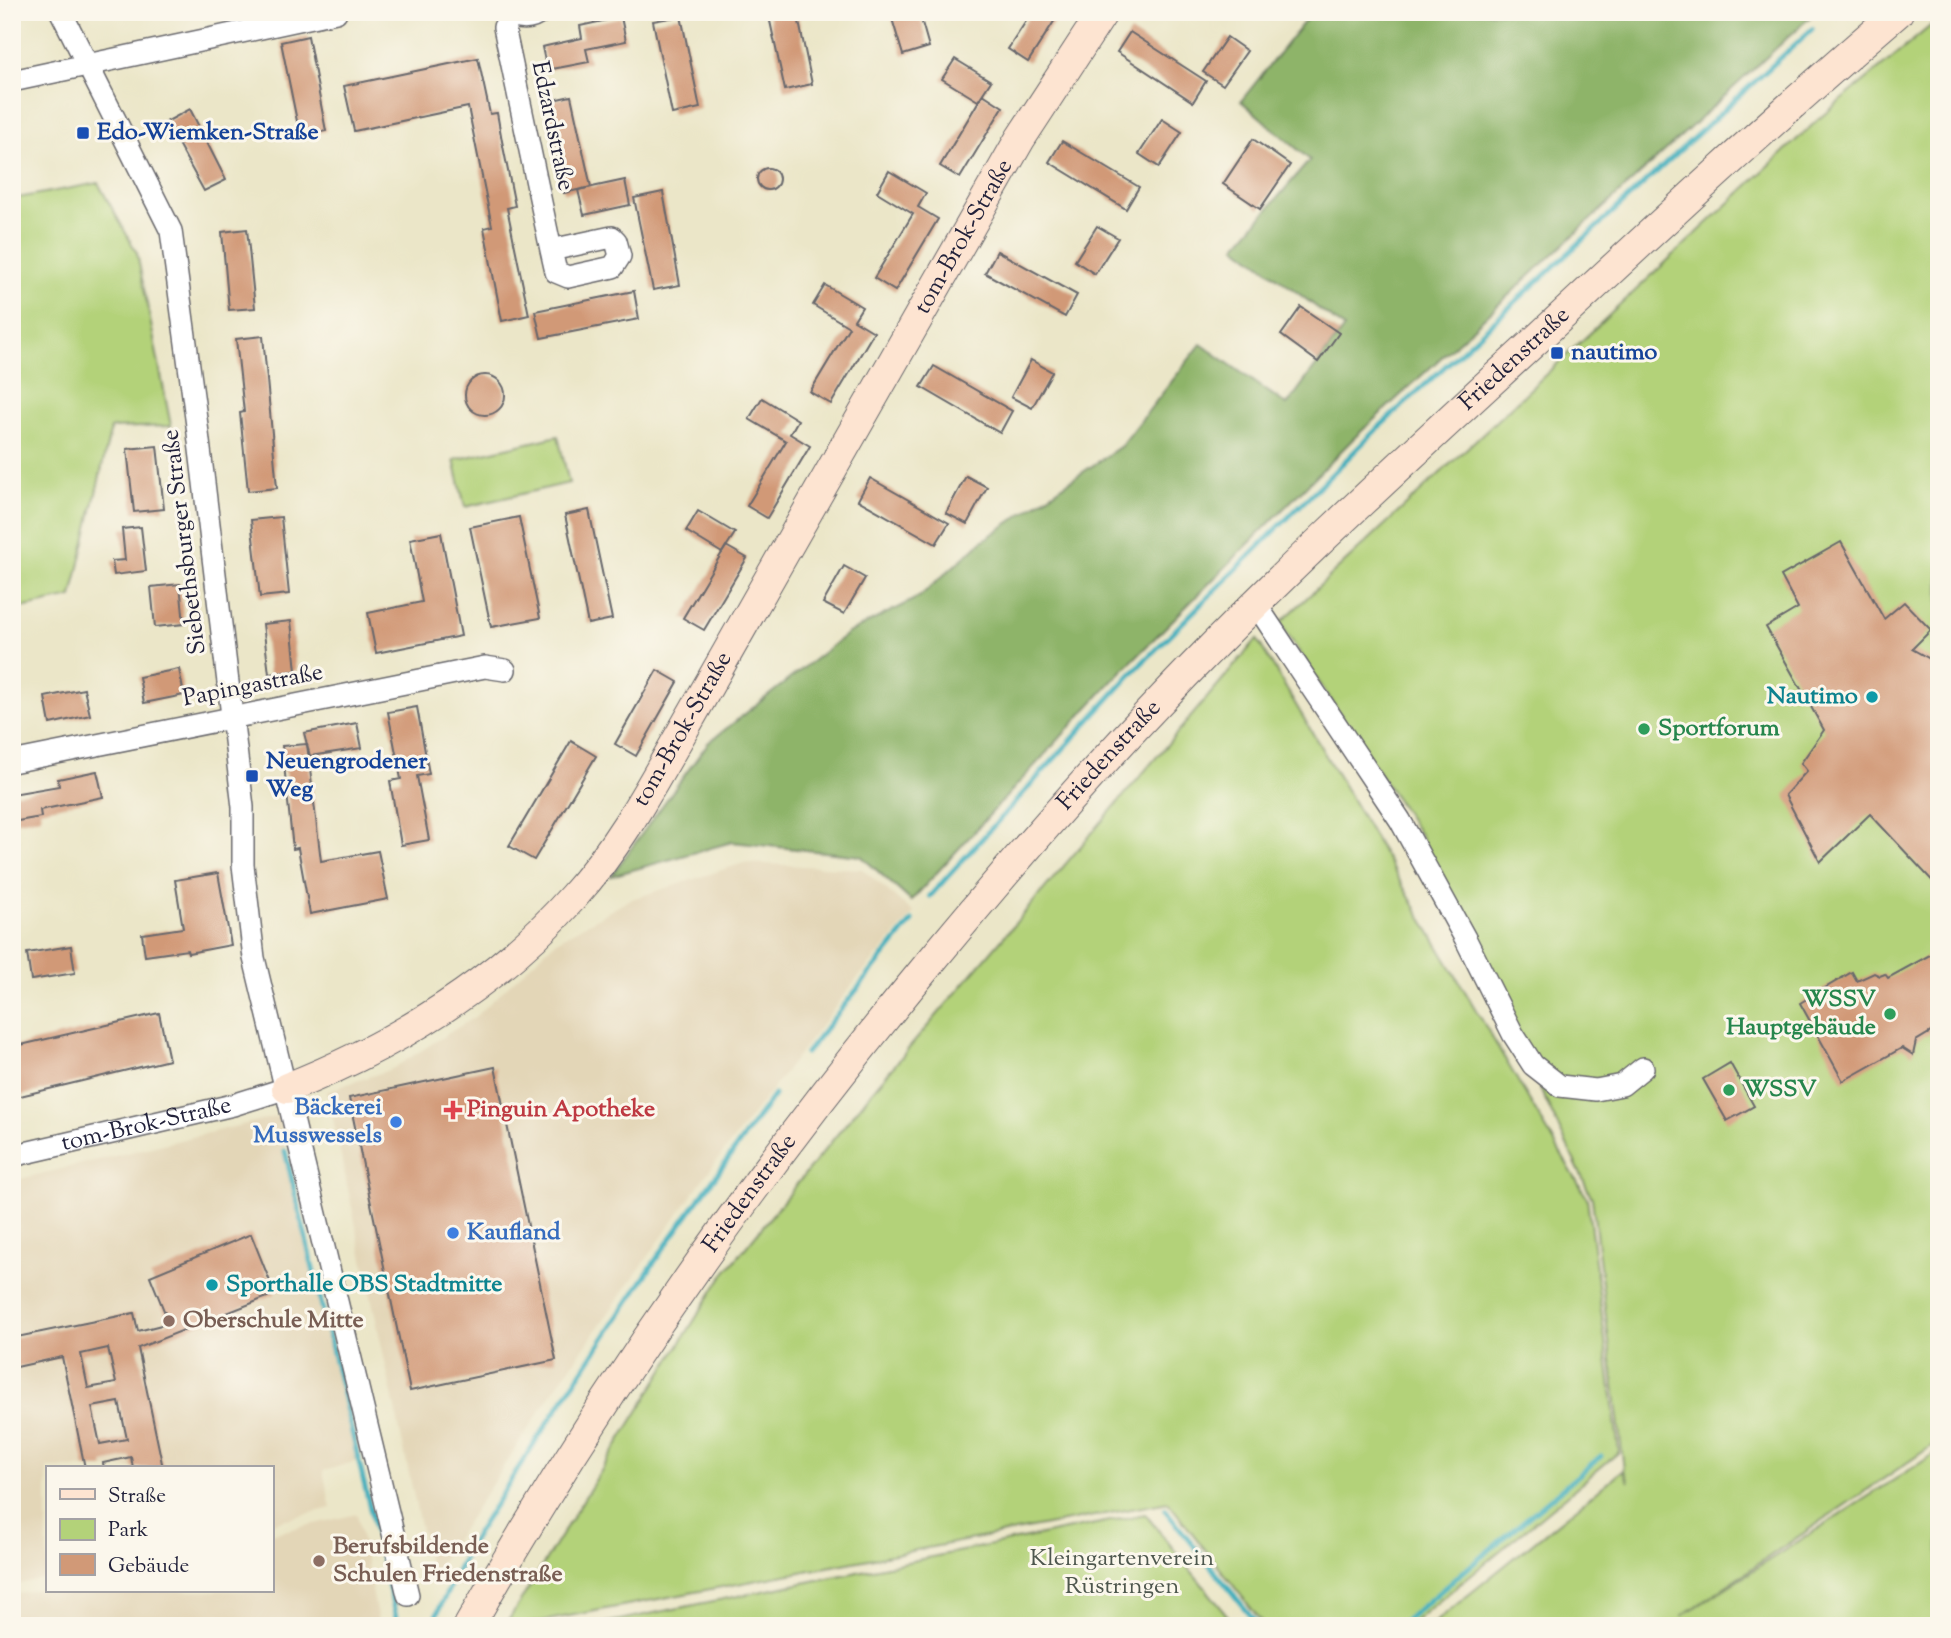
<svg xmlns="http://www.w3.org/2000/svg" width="1951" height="1638" font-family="'Sorts Mill Goudy',serif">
<rect width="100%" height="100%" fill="#fbf7ec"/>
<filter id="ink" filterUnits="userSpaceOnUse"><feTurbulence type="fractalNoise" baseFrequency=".0143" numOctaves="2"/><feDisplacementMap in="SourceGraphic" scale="14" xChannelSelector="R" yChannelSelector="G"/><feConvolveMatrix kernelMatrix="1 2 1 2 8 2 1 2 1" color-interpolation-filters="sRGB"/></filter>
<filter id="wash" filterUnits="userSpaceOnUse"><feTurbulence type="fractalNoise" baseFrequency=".00686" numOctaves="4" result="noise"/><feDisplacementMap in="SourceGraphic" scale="28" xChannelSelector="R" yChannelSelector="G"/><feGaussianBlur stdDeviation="1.57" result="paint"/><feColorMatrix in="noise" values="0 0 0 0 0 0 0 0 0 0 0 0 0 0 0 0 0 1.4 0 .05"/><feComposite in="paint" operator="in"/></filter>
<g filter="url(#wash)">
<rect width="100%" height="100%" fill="#ebe6c8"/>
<g fill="#e3d6b7">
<path d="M744,863L862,869L914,913L853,984L703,1179L554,1390L431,1576L327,1091L392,1069L476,1016L555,942L629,900Z"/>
<path d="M278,1116L357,1461L323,1471L331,1508L271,1523V1468H47V1577L12,1586V1181Z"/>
<path d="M357,1514L379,1626H12V1595L47,1587V1591H271V1534Z"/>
</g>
<g fill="#b3d279" stroke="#6a7a5a" stroke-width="2">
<path d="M1939,19V1441L1682,1616L1939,1451V1626H1430L1623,1470L1629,1482L1624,1470L1592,1198L1420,835L1280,623L1821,117Z"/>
<path d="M98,183L137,253L171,426L111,428L72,597L12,610V199Z"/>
<path d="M558,436L569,483L465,507L454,460Z"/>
<path d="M1257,639L1587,1198L1619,1452L1409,1626H1265L1168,1502L517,1626H505L720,1279L870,1094Z"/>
<path d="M1145,1514L1236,1626H590Z"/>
</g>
<path fill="#8eb469" stroke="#586b52" stroke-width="2" d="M1312,12H1805L1810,17L1353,439L1112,681L911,901L861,856L732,842L611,876L708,743L848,633L919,597L981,542L1121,446L1201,344L1287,405L1344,328L1236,246L1310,160L1241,101Z"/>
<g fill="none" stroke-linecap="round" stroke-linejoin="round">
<g stroke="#41afbd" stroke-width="5">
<path d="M930,896L1134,671L1377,429L1812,29"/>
<path d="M806,1053L912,921"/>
<path d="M285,1151L398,1626"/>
<path d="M1165,1510L1259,1626"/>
<path d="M431,1626L472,1541L530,1450L661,1252L774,1095"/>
<path d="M1399,1626L1601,1456"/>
</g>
</g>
<g id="blocks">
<g fill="#d19977" fill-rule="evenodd">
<path d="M768,12H797L812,84L785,90Z"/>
<path d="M890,12H919L929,47L903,55Z"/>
<path d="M1032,12H1060L1028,62L1008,49Z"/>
<path d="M681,16L700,108L672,114L653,21Z"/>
<path d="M621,17L626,41L586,49L589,62L547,70L542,47L582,38L580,26Z"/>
<path d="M1130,32L1206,81L1193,102L1117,52Z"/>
<path d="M308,36L326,131L300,136L281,42Z"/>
<path d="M1227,37L1247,51L1223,85L1203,72Z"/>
<path d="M478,58L490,114L497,113L502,141L515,206L507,208L529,315L502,321L484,228L492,226L468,107L354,131L344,86Z"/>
<path d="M955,59L991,81L978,101L942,79Z"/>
<path d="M983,94L1003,107L960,178L940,166Z"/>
<path d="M571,96L591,187L564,193L544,102Z"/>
<path d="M190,109L226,180L204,191L166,122Z"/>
<path d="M1162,119L1182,132L1159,167L1139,154Z"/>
<path d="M1253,139L1290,165L1260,209L1223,184Z"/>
<path d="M1062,141L1139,187L1126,209L1049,162Z"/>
<circle cx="768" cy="179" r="11"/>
<path d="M889,171L926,193L918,207L938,219L895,291L874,278L913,214L877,192Z"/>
<path d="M625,180L630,205L584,215L578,190Z"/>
<path d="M663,192L680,285L653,290L634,198Z"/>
<path d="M1097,226L1118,238L1095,274L1075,261Z"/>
<path d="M247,229L255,308L229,310L222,232Z"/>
<path d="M997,251L1077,295L1065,317L985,273Z"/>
<path d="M825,285L862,307L854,320L874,332L831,404L810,392L849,327L813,305Z"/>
<path d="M634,291L639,319L541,338L535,311Z"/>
<path d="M1301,307L1339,333L1318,362L1281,335Z"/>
<path d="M263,336L277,488L248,491L240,413L244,412L236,339Z"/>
<path d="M1031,360L1052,372L1032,408L1011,397Z"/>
<path d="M934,366L1012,411L1000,433L921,387Z"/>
<circle cx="485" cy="395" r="20"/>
<path d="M762,398L798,420L790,434L810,446L767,518L747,506L786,441L749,419Z"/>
<path d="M157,446L164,509L134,512L127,449Z"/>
<path d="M966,476L987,487L967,524L946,513Z"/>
<path d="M870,478L949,523L936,544L858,500Z"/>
<path d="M589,510L612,619L588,624L565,515Z"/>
<path d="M698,511L735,533L722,553L686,531Z"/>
<path d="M281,517L289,594L260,597L251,520Z"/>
<path d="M519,517L540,618L491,627L470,527Z"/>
<path d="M141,527L146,571L114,575L112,561L125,560L122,529Z"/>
<path d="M441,533L461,636L376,653L368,613L422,602L410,539Z"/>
<path d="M1841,542L1884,619L1904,602L1931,630L1912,649L1939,664V888L1870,814L1820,862L1785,795L1807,771L1801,763L1824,730L1766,627L1798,608L1781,576Z"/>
<path d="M726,546L747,558L704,630L683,618Z"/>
<path d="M844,566L865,578L844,614L823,603Z"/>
<path d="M180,584L184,624L155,627L151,587Z"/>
<path d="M291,621L296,671L269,674L263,624Z"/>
<path d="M179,669L184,695L144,703L139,677Z"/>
<path d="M657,670L678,682L636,756L615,744Z"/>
<path d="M84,689L90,715L50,724L45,697Z"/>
<path d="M417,707L429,774L417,776L429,840L401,845L390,781L401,779L388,712Z"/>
<path d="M357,723L362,748L310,756L304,733Z"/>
<path d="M571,741L596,756L534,860L509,846Z"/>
<path d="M307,744L321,861L378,851L388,899L310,914L298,848L293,849L282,746Z"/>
<path d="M97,771L103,797L40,810L41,817L12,822V794L59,786L58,779Z"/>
<path d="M218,873L231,945L188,953L187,950L145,956L142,934L183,928L175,880Z"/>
<path d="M71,946L75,973L31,980L27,953Z"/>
<path d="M1939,950V1027L1916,1041L1913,1055L1902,1048L1843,1081L1800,1003L1852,972L1857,981L1874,973L1880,976L1885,974L1888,978Z"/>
<path d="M159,1013L169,1060L12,1098V1047Z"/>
<path d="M1730,1063L1754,1106L1727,1121L1703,1079Z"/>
<path d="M495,1067L556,1360L410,1391L349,1098Z"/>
<path d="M251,1234L275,1294L138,1348L163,1468H133L131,1457L103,1463L104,1468H85L62,1357L12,1368V1338L134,1313L138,1331L169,1323L150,1276ZM108,1348L116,1383L88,1388L81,1354ZM119,1402L127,1439L100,1444L92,1407Z"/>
</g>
</g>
</g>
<g filter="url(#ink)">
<use href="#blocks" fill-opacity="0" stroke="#68676c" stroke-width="2"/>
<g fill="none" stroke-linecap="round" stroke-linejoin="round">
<defs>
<g id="street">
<path d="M61,12L171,231L198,433L243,807V865L254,958L408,1595"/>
<path d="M508,12C518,21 531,21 541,12"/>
<path d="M513,16L504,27L551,250L556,272L568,277L613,267L620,256L616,241L612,237L551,250"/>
<path d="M12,81L336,12"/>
<path d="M1253,605L1263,615L1400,820L1465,938L1513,1034L1533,1065L1560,1086L1596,1090L1622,1085L1643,1068"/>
<path d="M12,762L485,667L505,670"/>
<path id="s1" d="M12,1156L233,1105L287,1088"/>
</g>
<g id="secondary">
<path id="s2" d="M287,1088C393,1046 496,984 573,897C614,852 644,799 674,746L1020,139L1103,12"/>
<path id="s3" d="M469,1626C602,1391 757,1172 928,965C1002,875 1078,787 1158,703C1278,576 1407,459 1535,341C1654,230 1774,118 1898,12"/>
</g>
</defs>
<use href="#street" stroke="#68676c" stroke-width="24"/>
<use href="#secondary" stroke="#68676c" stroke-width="32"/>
<use href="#street" stroke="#fff" stroke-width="21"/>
<use href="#secondary" stroke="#fde4d1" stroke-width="30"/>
</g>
</g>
<g fill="#1a4fb4" stroke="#fbf7ec" stroke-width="2.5">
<rect x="76" y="126" width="14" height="14" rx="3.5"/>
<rect x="1550" y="346" width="14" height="14" rx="3.5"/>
<rect x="245" y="769" width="14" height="14" rx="3.5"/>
</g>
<g fill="#0f9aa8" stroke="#fbf7ec" stroke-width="2.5">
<circle cx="1872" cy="697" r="7"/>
<circle cx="212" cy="1285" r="7"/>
</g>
<g fill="#2e9e5b" stroke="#fbf7ec" stroke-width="2.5">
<circle cx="1644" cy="729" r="7"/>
<circle cx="1890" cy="1014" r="7"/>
<circle cx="1729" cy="1090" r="7"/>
</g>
<path fill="#e0444e" stroke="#fbf7ec" stroke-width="2.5" d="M449.5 1099.5h7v7h7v7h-7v7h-7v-7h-7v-7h7z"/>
<g fill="#3f7fe0" stroke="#fbf7ec" stroke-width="2.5">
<circle cx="396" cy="1122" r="7"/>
<circle cx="453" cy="1233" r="7"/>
</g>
<g fill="#8d6e63" stroke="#fbf7ec" stroke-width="2.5">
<circle cx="169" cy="1321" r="7"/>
<circle cx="319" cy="1561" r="7"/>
</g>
<g text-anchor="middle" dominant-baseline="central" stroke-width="6" stroke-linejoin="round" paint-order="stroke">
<g font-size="24" fill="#22223b" stroke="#fbf7ec">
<text transform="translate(552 126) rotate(78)">Edzardstraße</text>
<text stroke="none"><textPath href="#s2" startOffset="1115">tom-Brok-Straße</textPath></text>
<text stroke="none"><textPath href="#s3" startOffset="1650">Friedenstraße</textPath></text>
<text transform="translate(185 542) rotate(-97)">Siebethsburger Straße</text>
<text transform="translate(253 686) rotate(-11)">Papingastraße</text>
<text stroke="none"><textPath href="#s2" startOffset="548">tom-Brok-Straße</textPath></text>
<text stroke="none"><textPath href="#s3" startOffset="1083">Friedenstraße</textPath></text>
<text stroke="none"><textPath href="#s1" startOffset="138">tom-Brok-Straße</textPath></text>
<text stroke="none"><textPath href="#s3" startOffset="516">Friedenstraße</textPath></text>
</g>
<g font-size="24" font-weight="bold" fill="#164399" stroke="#fbf7ec" text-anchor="start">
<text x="97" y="133">Edo-Wiemken-Straße</text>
<text x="1571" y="353">nautimo</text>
<text x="266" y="762">Neuengrodener<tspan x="266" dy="28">Weg</tspan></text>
</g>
<g font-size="24" font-weight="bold" fill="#0d838f" stroke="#fbf7ec" text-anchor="end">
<text x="1858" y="697">Nautimo</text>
<text x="226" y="1285" text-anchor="start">Sporthalle OBS Stadtmitte</text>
</g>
<g font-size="24" font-weight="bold" fill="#27864d" stroke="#fbf7ec" text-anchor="start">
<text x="1658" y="729">Sportforum</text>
<text x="1876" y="1000" text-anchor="end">WSSV<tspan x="1876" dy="28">Hauptgebäude</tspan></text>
<text x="1743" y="1090">WSSV</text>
</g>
<g font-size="24" font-weight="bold" fill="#366cbe" stroke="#fbf7ec" text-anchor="end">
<text x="382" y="1108">Bäckerei<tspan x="382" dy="28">Musswessels</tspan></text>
<text x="467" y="1233" text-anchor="start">Kaufland</text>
</g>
<g font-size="24" font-weight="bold" fill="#be3a42" stroke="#fbf7ec" text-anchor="start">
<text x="467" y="1110">Pinguin Apotheke</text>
</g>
<g font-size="24" font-weight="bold" fill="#785e54" stroke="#fbf7ec" text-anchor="start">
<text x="183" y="1321">Oberschule Mitte</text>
<text x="333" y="1547">Berufsbildende<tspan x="333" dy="28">Schulen Friedenstraße</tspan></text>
</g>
<g font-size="24" fill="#4e574e" stroke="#fbf7ec">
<text x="1122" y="1559">Kleingartenverein<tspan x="1122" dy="28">Rüstringen</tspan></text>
</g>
</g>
<rect width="1951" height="1638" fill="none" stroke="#fbf7ec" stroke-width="42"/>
<rect x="46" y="1466" width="228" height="126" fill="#fbf7ec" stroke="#a4a2a5" stroke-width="2"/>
<rect x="60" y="1489" width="35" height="10" fill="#fde4d1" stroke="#a4a2a5" stroke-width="2"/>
<text x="108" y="1502" font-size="21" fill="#22223b">Straße</text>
<rect x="60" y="1519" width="35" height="21" fill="#b3d279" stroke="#a4a2a5" stroke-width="2"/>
<text x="108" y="1536" font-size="21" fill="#22223b">Park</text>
<rect x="60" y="1554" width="35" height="21" fill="#d19977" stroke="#a4a2a5" stroke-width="2"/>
<text x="108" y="1572" font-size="21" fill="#22223b">Gebäude</text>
</svg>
